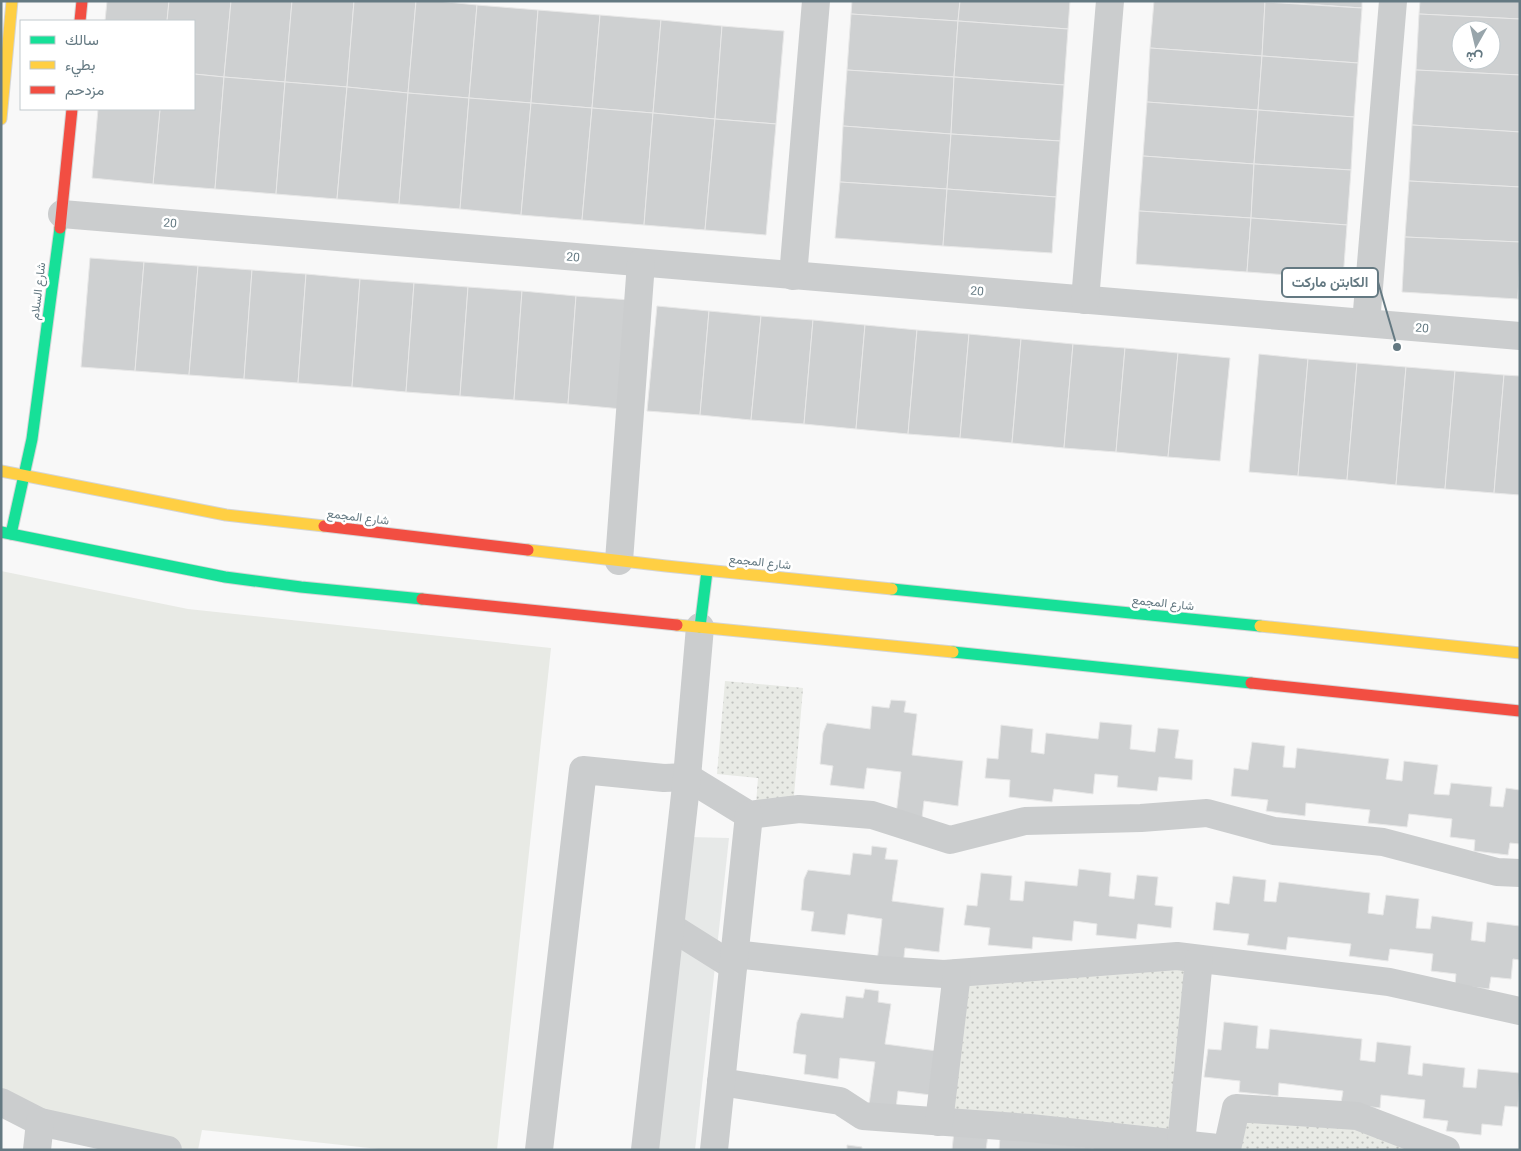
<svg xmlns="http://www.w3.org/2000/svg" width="1521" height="1151" font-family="Roboto,Vazirmatn,sans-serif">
<defs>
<pattern id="grass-dots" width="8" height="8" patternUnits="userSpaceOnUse" patternTransform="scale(1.25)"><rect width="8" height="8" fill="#e8eae5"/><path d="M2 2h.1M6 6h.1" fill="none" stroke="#c0c2bf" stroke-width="1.8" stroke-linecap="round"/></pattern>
</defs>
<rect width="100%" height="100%" fill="#f8f8f8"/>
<path fill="#e7e9e8" d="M689,837L729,838L695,1150H653Z"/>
<g fill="url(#grass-dots)">
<path d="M725,681L803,688L793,808L756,804L758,778L717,774Z"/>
<path d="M1199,959L1181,1144L939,1122L957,973Z"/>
<path d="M1236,1108L1357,1116L1446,1150H1237Z"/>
</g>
<path fill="#e8eae5" d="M1,571L188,609L551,648L497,1150H388L202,1130L198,1150H185L154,1144L43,1113L1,1090Z"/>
<g fill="#ced0d1" stroke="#e8e8e8" fill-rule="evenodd">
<path d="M107,1H169L167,21H105Z"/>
<path d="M169,1H231L224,77L194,74V21H167Z"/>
<path d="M231,1H292L285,82L224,77Z"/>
<path d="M292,1H354L347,87L285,82Z"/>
<path d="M354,1H416L408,93L347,87Z"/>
<path d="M416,1H437L477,5L469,98L408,93Z"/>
<path d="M852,1H960L958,21L851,14Z"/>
<path d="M960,1H1070L1068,29L958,21Z"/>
<path d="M1154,1L1265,2L1262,56L1150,48Z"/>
<path d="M1265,1H1362V8Z"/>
<path d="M1420,1H1520V19L1419,14Z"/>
<path d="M1265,2L1362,8L1358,63L1262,56Z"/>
<path d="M477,5L538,10L531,103L469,98Z"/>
<path d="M538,10L600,15L592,108L531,103Z"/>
<path d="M851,14L958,21L954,77L847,70Z"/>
<path d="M1419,14L1520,19V75L1416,70ZM1461,30H1491V60H1461Z"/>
<path d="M600,15L661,20L653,113L592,108Z"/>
<path d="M661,20L722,26L715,119L653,113Z"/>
<path d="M958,21L1068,29L1064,85L954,77Z"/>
<path d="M722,26L784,31L776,124L715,119Z"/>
<path d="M1150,48L1262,56L1258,110L1147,102Z"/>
<path d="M1262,56L1358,63L1354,117L1258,110Z"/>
<path d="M847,70L954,77L951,134L843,126Z"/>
<path d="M1416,70L1520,75V132L1412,125Z"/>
<path d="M194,74L224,77L215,189L153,184L160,109H194Z"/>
<path d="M224,77L285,82L276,194L215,189Z"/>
<path d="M954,77L1064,85L1060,141L951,134Z"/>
<path d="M285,82L347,87L337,199L276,194Z"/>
<path d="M347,87L408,93L399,204L337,199Z"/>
<path d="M408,93L469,98L460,209L399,204Z"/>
<path d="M469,98L531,103L521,215L460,209Z"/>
<path d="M1147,102L1258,110L1254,164L1143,156Z"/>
<path d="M531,103L592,108L582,220L521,215Z"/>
<path d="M592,108L653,113L644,225L582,220Z"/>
<path d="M98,109H160L153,184L92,178Z"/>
<path d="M1258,110L1354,117L1351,170L1254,164Z"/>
<path d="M653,113L715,119L705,230L644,225Z"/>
<path d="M715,119L776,124L766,235L705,230Z"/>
<path d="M1412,125L1520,132V187L1409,181Z"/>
<path d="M843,126L951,134L947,189L840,182Z"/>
<path d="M951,134L1060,141L1056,197L947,189Z"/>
<path d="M1143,156L1254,164L1251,218L1139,211Z"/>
<path d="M1254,164L1351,170L1347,225L1251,218Z"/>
<path d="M1409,181L1520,187V242L1405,237Z"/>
<path d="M840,182L947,189L943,246L835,238Z"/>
<path d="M947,189L1056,197L1052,253L943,246Z"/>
<path d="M1139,211L1251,218L1247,272L1136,264Z"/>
<path d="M1251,218L1347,225L1343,279L1247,272Z"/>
<path d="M1405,237L1520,242L1518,299L1402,292Z"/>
<path d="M90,258L144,262L135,371L81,367Z"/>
<path d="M144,262L198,266L189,375L135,371Z"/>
<path d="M198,266L252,270L244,379L189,375Z"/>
<path d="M1520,266V299H1518Z"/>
<path d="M252,270L306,274L298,383L244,379Z"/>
<path d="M306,274L360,279L352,387L298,383Z"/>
<path d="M360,279L414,283L406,392L352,387Z"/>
<path d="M414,283L468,287L460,396L406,392Z"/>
<path d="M468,287L522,291L514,400L460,396Z"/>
<path d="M522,291L576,296L568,404L514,400Z"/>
<path d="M576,296L630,300L622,409L568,404Z"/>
<path d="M657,306L709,311L700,415L647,411Z"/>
<path d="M709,311L761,316L751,420L700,415Z"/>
<path d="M761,316L813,320L804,424L751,420Z"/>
<path d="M813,320L865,325L856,429L804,424Z"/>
<path d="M865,325L917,330L908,434L856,429Z"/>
<path d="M917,330L969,334L960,438L908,434Z"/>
<path d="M969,334L1021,339L1012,443L960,438Z"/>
<path d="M1021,339L1073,344L1064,448L1012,443Z"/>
<path d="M1073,344L1125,348L1116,452L1064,448Z"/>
<path d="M1125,348L1178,353L1168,457L1116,452Z"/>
<path d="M1178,353L1230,358L1220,461L1168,457Z"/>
<path d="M1259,354L1308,359L1298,476L1249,472Z"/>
<path d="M1308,359L1357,363L1347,480L1298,476Z"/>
<path d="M1357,363L1406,367L1396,485L1347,480Z"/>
<path d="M1406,367L1455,371L1445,489L1396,485Z"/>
<path d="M1455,371L1504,375L1494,493L1445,489Z"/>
<path d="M1504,375L1520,376V495L1494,493Z"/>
<path d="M891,700L906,701L904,712L917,714L912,755L963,761L958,806L924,801L922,818L896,815L901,772L867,768L864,789L830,785L833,766L820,764L823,733L827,723L870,729L872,706L889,708Z"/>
<path d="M1100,722L1132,725L1130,749L1155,752L1158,728L1179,730L1175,758L1193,760L1192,780L1159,777L1157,791L1117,787L1118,776L1095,774L1093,794L1054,789L1052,802L1009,797L1010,780L985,778L987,758L998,759L1001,725L1033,729L1031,752L1044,754L1046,733L1098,739Z"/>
<path d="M1252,742L1285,746L1283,767L1295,768L1297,748L1389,759L1386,779L1402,781L1404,761L1438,765L1434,794L1449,795L1451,783L1492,787L1490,806L1503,807L1506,788L1520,790V844L1510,843L1508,855L1474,851L1475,840L1450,837L1452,819L1409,814L1407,827L1368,823L1370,810L1306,803L1305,816L1266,811L1268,800L1231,796L1234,768L1248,770Z"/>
<path d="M872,846L887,848L885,859L898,860L892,901L944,908L939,952L905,948L903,965L877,962L882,919L848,914L845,935L811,931L814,912L801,910L804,879L808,870L850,875L853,853L871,855Z"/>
<path d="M1079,869L1111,873L1109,896L1134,899L1137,875L1158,877L1155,905L1173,907L1171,928L1138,924L1136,939L1096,935L1097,924L1074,921L1072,941L1033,937L1032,949L988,945L990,928L964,925L967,905L977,906L981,873L1012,876L1010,900L1023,901L1025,881L1077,886Z"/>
<path d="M1233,876L1266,880L1264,901L1276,902L1279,882L1370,893L1368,913L1383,915L1386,895L1419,899L1416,928L1430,929L1432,916L1473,922L1471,940L1485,942L1487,922L1520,926V960L1513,959L1511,979L1491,977L1489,989L1455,985L1456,974L1431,971L1433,954L1390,949L1388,961L1349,956L1351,944L1288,937L1286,950L1247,945L1249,934L1213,930L1216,902L1229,904Z"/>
<path d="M865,989L879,991L878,1002L891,1004L885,1044L937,1051L931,1095L898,1091L896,1108L869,1105L875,1062L840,1058L838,1079L804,1074L806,1055L793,1053L797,1022L801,1013L843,1018L846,996L863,998Z"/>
<path d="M1224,1022L1258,1026L1256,1048L1268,1049L1270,1029L1362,1039L1360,1060L1375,1062L1377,1042L1411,1046L1408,1074L1422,1076L1423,1063L1465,1068L1463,1087L1476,1088L1478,1069L1520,1073L1518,1107L1505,1106L1502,1126L1482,1124L1481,1135L1446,1131L1448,1121L1423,1118L1425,1100L1381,1095L1380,1108L1341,1103L1343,1091L1279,1083L1278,1096L1239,1092L1240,1081L1204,1077L1208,1049L1221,1050Z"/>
<path d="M954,1131L988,1135L986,1150H952Z"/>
<path d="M1000,1137L1092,1148V1150H999Z"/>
<path d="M847,1145L862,1147V1150H847Z"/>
</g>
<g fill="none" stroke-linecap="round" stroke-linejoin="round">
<defs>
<g id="fast">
<path d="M1,532L225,577L301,587L422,599"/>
<path d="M11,534L32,439L60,228"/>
<path d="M892,589L1260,626"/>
<path d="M700,627L707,571"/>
<path d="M953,652L1251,683"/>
</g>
<g id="slow">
<path d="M1,119L12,1"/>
<path d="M1,471L226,515L324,526"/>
<path d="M528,550L666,566L892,589"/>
<path d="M677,625L953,652"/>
<path d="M1260,626L1520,653"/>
</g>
<g id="jam">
<path d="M80,21L82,1"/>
<path d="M60,228L72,109"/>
<path d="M324,526L528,550"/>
<path d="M422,599L677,625"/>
<path d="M1251,683L1520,711"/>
</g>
</defs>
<use href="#fast" stroke="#d4d5d6" stroke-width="13"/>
<use href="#slow" stroke="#d4d5d6" stroke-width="13"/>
<use href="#jam" stroke="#d4d5d6" stroke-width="13"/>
<g stroke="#cbcdce" stroke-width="28">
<path d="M62,214L1520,336"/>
<path d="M793,276L816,1"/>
<path d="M1085,300L1110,1"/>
<path d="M1366,323L1393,1"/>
<path d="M619,561L641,263"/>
<path d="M671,927L733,966"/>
<path d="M734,954L881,970L944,974L1177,956L1389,982L1520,1011"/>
<path d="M721,1082L840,1101L863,1116L1030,1128L1227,1149L1236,1108L1357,1116L1446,1150"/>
<path d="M1,1102L40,1122L168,1150"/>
<path d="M939,1122L957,973"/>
<path d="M1181,1144L1199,959"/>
<path d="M37,1150L40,1122"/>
<path d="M539,1150L583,770L664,778L687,777L749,815L799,809L872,815L950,840L1025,821L1141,818L1207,813L1274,831L1383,842L1497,872L1520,873"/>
<path d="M645,1150L687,777L700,627"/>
<path d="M714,1150L749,815"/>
</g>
<use href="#fast" stroke="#16e098" stroke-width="11"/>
<use href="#slow" stroke="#ffcf43" stroke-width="11"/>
<use href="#jam" stroke="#f24e42" stroke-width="11"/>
</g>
<g text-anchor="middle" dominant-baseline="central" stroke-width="5" stroke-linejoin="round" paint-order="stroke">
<g font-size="12" fill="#647982" stroke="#fff">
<text transform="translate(170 223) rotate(5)">20</text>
<text transform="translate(573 257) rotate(5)">20</text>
<text transform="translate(38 291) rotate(-83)">شارع السلام</text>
<text transform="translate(977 291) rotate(5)">20</text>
<text transform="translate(1422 328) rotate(5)">20</text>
<text transform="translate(358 517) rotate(7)">شارع المجمع</text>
<text transform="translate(760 562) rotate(6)">شارع المجمع</text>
<text transform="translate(1163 603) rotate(6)">شارع المجمع</text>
</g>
</g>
<path fill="none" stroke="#647982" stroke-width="2" d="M1397 347L1378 282"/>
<circle fill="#647982" stroke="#fff" stroke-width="2" cx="1397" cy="347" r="5"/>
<rect fill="#fff" stroke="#647982" stroke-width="2" x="1282" y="268" width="96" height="29" rx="5"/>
<g font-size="14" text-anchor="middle" font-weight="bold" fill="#647982">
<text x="1330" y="287">الكابتن ماركت</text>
</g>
<rect width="1521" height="1151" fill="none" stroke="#647982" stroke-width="5"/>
<rect x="20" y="20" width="175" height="90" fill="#ffffff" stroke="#c1c9cd"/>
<rect x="30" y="36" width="25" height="8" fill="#16e098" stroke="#c1c9cd"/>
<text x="65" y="45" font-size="15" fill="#647982">سالك</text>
<rect x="30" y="61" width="25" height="8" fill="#ffcf43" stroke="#c1c9cd"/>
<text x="65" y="70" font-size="15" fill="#647982">بطيء</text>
<rect x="30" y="86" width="25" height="8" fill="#f24e42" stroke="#c1c9cd"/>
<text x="65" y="95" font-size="15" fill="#647982">مزدحم</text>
<g transform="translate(1476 45) rotate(188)"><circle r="24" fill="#ffffff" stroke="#c1c9cd"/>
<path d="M0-4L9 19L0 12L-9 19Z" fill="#98a5ab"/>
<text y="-8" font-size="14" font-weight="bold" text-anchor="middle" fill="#647982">ش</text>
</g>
</svg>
